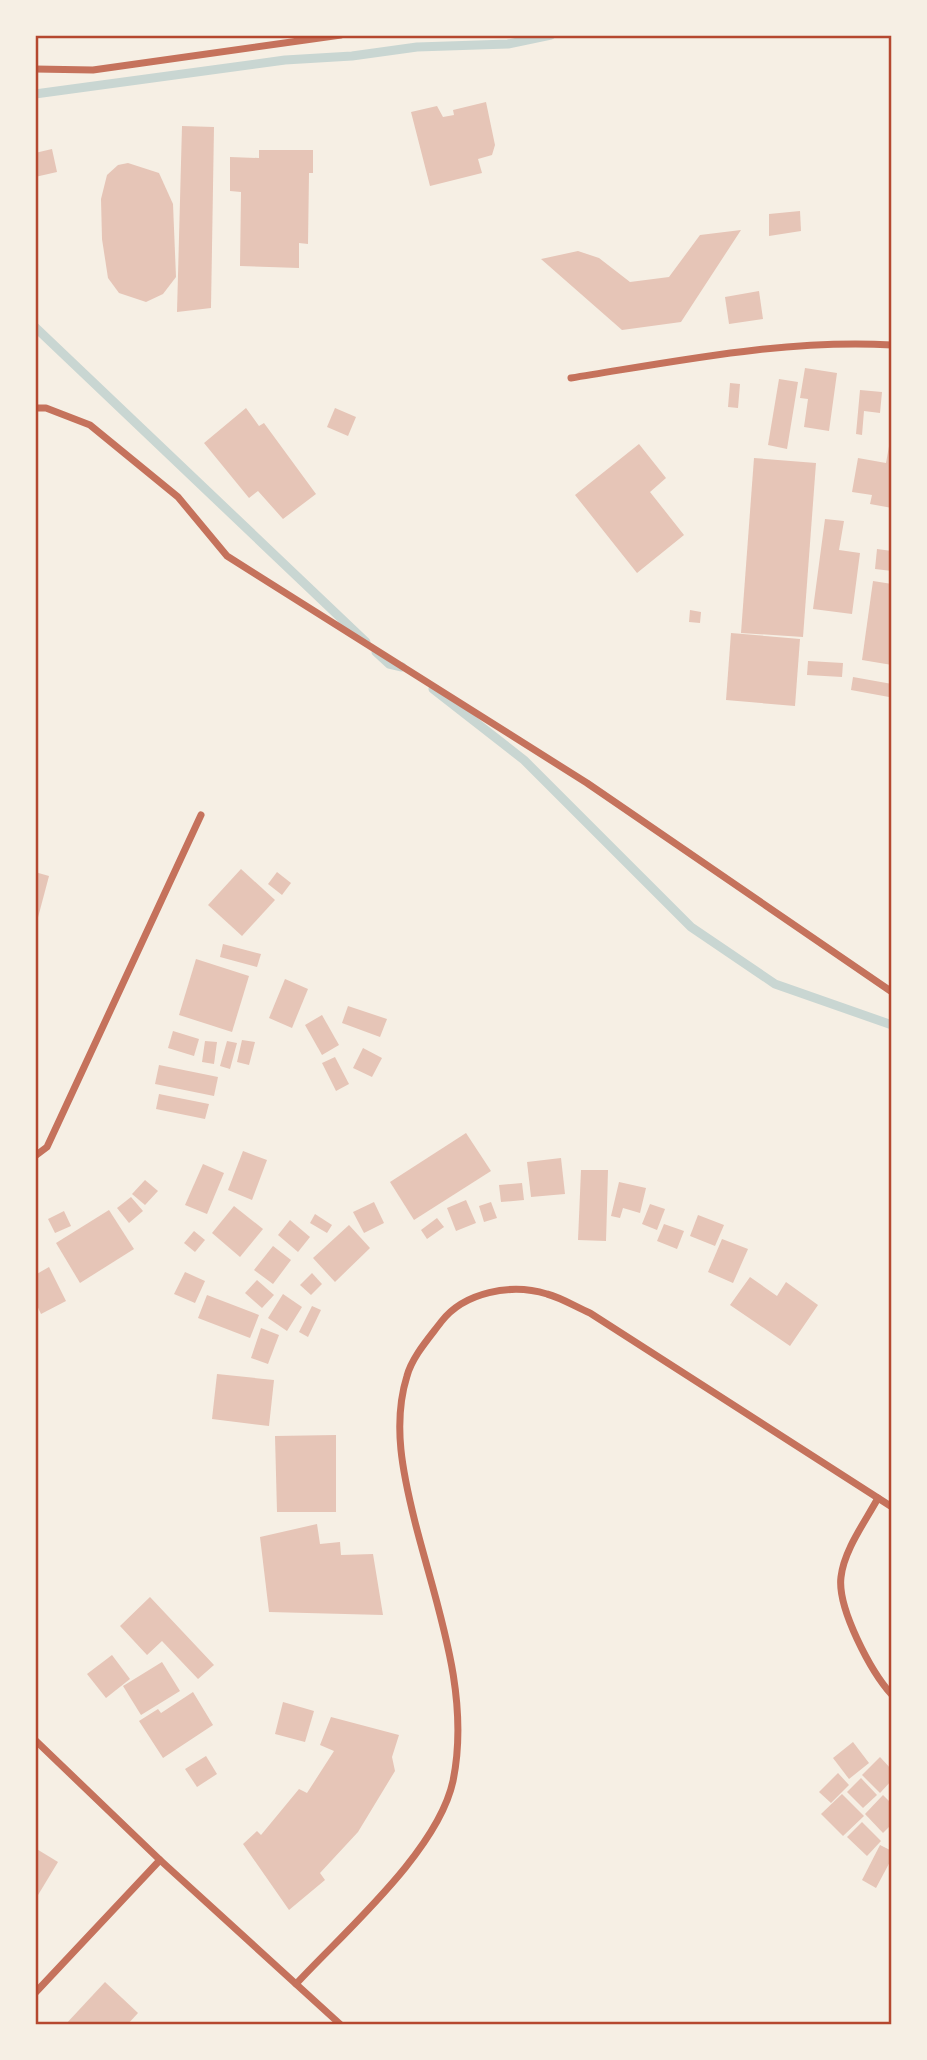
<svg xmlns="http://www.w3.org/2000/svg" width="927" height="2060" font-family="Figtree,sans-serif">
<rect width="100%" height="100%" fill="#f6efe4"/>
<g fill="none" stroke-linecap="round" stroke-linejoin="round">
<g stroke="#c9d6d2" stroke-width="9">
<path d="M35,94L285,60L352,56L417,47L508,44L551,35"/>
<path d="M35,327L366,642"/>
<path d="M376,652L389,664L402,667"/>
<path d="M433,689L524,760L691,927L775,984L892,1025"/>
</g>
</g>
<g fill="#e6c5b7">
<path d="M486,102L495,145L492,155L478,159L482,173L430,186L411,112L437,106L443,117L454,115L453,110Z"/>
<path d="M182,126L214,127L211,308L177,312Z"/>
<path d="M52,149L57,172L35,177V153Z"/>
<path d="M259,150H313V173H309L308,244L299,243V268L240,266L241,192L230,191V157L259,158Z"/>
<path d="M128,163L159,173L173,204L176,277L163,294L146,302L119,293L108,278L102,239L101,199L107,175L118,165Z"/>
<path d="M800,211L801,231L769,236V214Z"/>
<path d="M741,230L681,322L622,330L541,259L578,251L599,258L630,282L669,277L700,235Z"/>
<path d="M759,291L763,319L729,324L725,297Z"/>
<path d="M805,368L837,373L829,431L804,427L808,399L800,398Z"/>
<path d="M779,379L798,382L787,449L768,445Z"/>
<path d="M730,383L740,384L738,408L728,407Z"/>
<path d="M860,390L882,392L880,413L864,411L862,435L856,434Z"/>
<path d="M246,408L259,426L264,423L316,494L283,519L258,491L249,498L204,443Z"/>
<path d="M335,408L356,417L348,436L327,427Z"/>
<path d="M891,435H892V508L870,504L872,495L852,492L858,458L886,463Z"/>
<path d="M639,444L666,478L650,492L684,535L637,573L575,495Z"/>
<path d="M754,458L816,463L803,637L741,633Z"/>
<path d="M825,519L844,521L839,550L860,553L852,614L813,609Z"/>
<path d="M877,549L892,551V571L875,569Z"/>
<path d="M873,581L892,584V665L862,660Z"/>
<path d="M690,610L701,612L700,623L689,622Z"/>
<path d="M731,633L800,639L795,706L726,700Z"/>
<path d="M808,661L843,663L842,677L807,675Z"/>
<path d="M853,677L892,684L889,697L851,690Z"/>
<path d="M241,869L275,900L242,936L208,905Z"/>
<path d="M35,872L49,876L36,925H35Z"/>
<path d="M277,872L291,883L282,895L268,884Z"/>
<path d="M223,944L261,954L257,967L220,957Z"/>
<path d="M196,959L249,976L232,1032L179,1015Z"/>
<path d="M285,979L308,989L292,1028L269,1018Z"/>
<path d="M348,1006L387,1019L380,1037L342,1023Z"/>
<path d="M322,1015L339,1045L322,1055L305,1025Z"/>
<path d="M173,1031L199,1039L194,1056L168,1048Z"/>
<path d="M242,1040L255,1042L249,1065L237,1062Z"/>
<path d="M205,1041L217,1042L214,1064L202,1062Z"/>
<path d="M227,1041L237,1043L230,1069L220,1066Z"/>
<path d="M363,1048L382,1058L372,1077L353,1068Z"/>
<path d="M335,1057L349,1084L336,1091L322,1063Z"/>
<path d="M159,1065L218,1077L214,1096L155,1084Z"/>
<path d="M159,1094L209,1104L205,1119L156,1109Z"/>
<path d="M466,1133L491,1171L414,1220L390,1182Z"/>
<path d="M243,1151L267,1160L252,1200L228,1190Z"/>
<path d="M561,1158L565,1194L531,1197L527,1162Z"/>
<path d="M203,1164L224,1173L207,1214L185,1205Z"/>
<path d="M581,1170H608L606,1241L578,1240Z"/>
<path d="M145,1180L158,1191L145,1205L132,1194Z"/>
<path d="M619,1182L646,1188L640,1213L623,1208L620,1218L611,1216Z"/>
<path d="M522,1183L524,1200L501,1202L499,1185Z"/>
<path d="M131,1197L143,1211L129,1223L117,1208Z"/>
<path d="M466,1200L476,1223L456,1231L447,1208Z"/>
<path d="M374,1202L384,1223L364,1233L353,1212Z"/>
<path d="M491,1202L497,1218L484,1222L479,1206Z"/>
<path d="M650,1204L665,1209L657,1230L642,1224Z"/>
<path d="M234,1206L263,1229L240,1257L212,1233Z"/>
<path d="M109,1210L134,1249L80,1283L56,1243Z"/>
<path d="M64,1211L71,1226L55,1233L48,1219Z"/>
<path d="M315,1214L332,1225L327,1233L310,1223Z"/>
<path d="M698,1215L724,1225L715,1246L690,1236Z"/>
<path d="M437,1218L444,1227L427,1239L421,1230Z"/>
<path d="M290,1220L310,1237L298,1252L278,1235Z"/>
<path d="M664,1224L684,1231L677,1249L657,1241Z"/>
<path d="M349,1225L370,1248L335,1282L313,1258Z"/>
<path d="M194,1231L205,1240L195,1252L184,1243Z"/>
<path d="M722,1239L748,1249L733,1283L708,1272Z"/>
<path d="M273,1246L291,1260L273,1284L254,1270Z"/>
<path d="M49,1267L66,1301L41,1314L35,1301V1275Z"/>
<path d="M185,1272L205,1281L195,1303L174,1294Z"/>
<path d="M312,1273L322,1284L311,1295L300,1285Z"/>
<path d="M750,1277L777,1296L786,1282L818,1305L790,1346L730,1305Z"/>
<path d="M257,1280L274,1295L262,1308L245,1293Z"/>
<path d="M283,1294L302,1307L287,1331L268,1318Z"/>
<path d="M207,1295L259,1315L250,1338L198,1318Z"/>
<path d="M312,1306L321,1310L308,1337L299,1332Z"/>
<path d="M261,1328L279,1335L268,1364L251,1358Z"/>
<path d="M217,1374L274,1380L269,1426L212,1419Z"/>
<path d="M336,1435V1512H277L275,1436Z"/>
<path d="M317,1524L320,1544L340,1542L341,1555L373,1554L383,1615L269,1612L260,1537Z"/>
<path d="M150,1597L214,1665L198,1679L162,1641L147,1655L120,1626Z"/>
<path d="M112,1655L130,1679L106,1698L87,1674Z"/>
<path d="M162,1662L180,1691L141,1715L123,1686Z"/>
<path d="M193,1692L213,1725L163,1758L139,1721L158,1709L161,1713Z"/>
<path d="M283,1702L314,1711L305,1742L275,1734Z"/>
<path d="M331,1717L399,1735L392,1757L395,1771L358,1832L320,1873L325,1880L289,1910L243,1844L257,1831L261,1835L299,1789L307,1793L334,1751L320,1745Z"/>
<path d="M853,1742L869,1763L849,1779L833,1758Z"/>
<path d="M206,1756L217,1774L197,1787L185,1769Z"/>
<path d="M880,1757L892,1770V1780L880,1793L862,1775Z"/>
<path d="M838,1773L849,1785L831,1803L819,1792Z"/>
<path d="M861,1778L877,1795L863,1808L847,1792Z"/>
<path d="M842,1794L864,1816L843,1836L821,1814Z"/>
<path d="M883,1795L892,1804V1824L883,1833L865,1814Z"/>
<path d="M862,1822L881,1841L867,1856L847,1837Z"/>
<path d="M880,1845L892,1851V1858L876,1888L862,1880Z"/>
<path d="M35,1848L58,1862L35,1900Z"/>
<path d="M105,1982L138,2013L127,2025H65Z"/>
</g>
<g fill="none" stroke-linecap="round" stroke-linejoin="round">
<g stroke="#c5725c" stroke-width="7">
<path d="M35,69L93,70L341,35"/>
<path d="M571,378C678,361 784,339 892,345"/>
<path d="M35,408H46L90,425L178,497L227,556L587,783L892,992"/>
<path d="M35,1156L47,1147L201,815"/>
<path d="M878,1498C865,1522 844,1550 841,1577C837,1608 871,1672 892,1695"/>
<path d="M35,1740L160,1860L341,2025"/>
<path d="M296,1984C345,1931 438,1851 453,1781C471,1694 436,1605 415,1522C403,1474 392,1424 407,1376C412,1357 429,1338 441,1322C464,1292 511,1283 547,1294C562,1298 576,1307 590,1313L892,1507"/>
<path d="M35,1993L160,1860"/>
</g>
</g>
<rect width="927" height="2060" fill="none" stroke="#f6efe4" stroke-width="74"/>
<rect x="37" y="37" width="853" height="1986" fill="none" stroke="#b5482f" stroke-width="2.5"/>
</svg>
